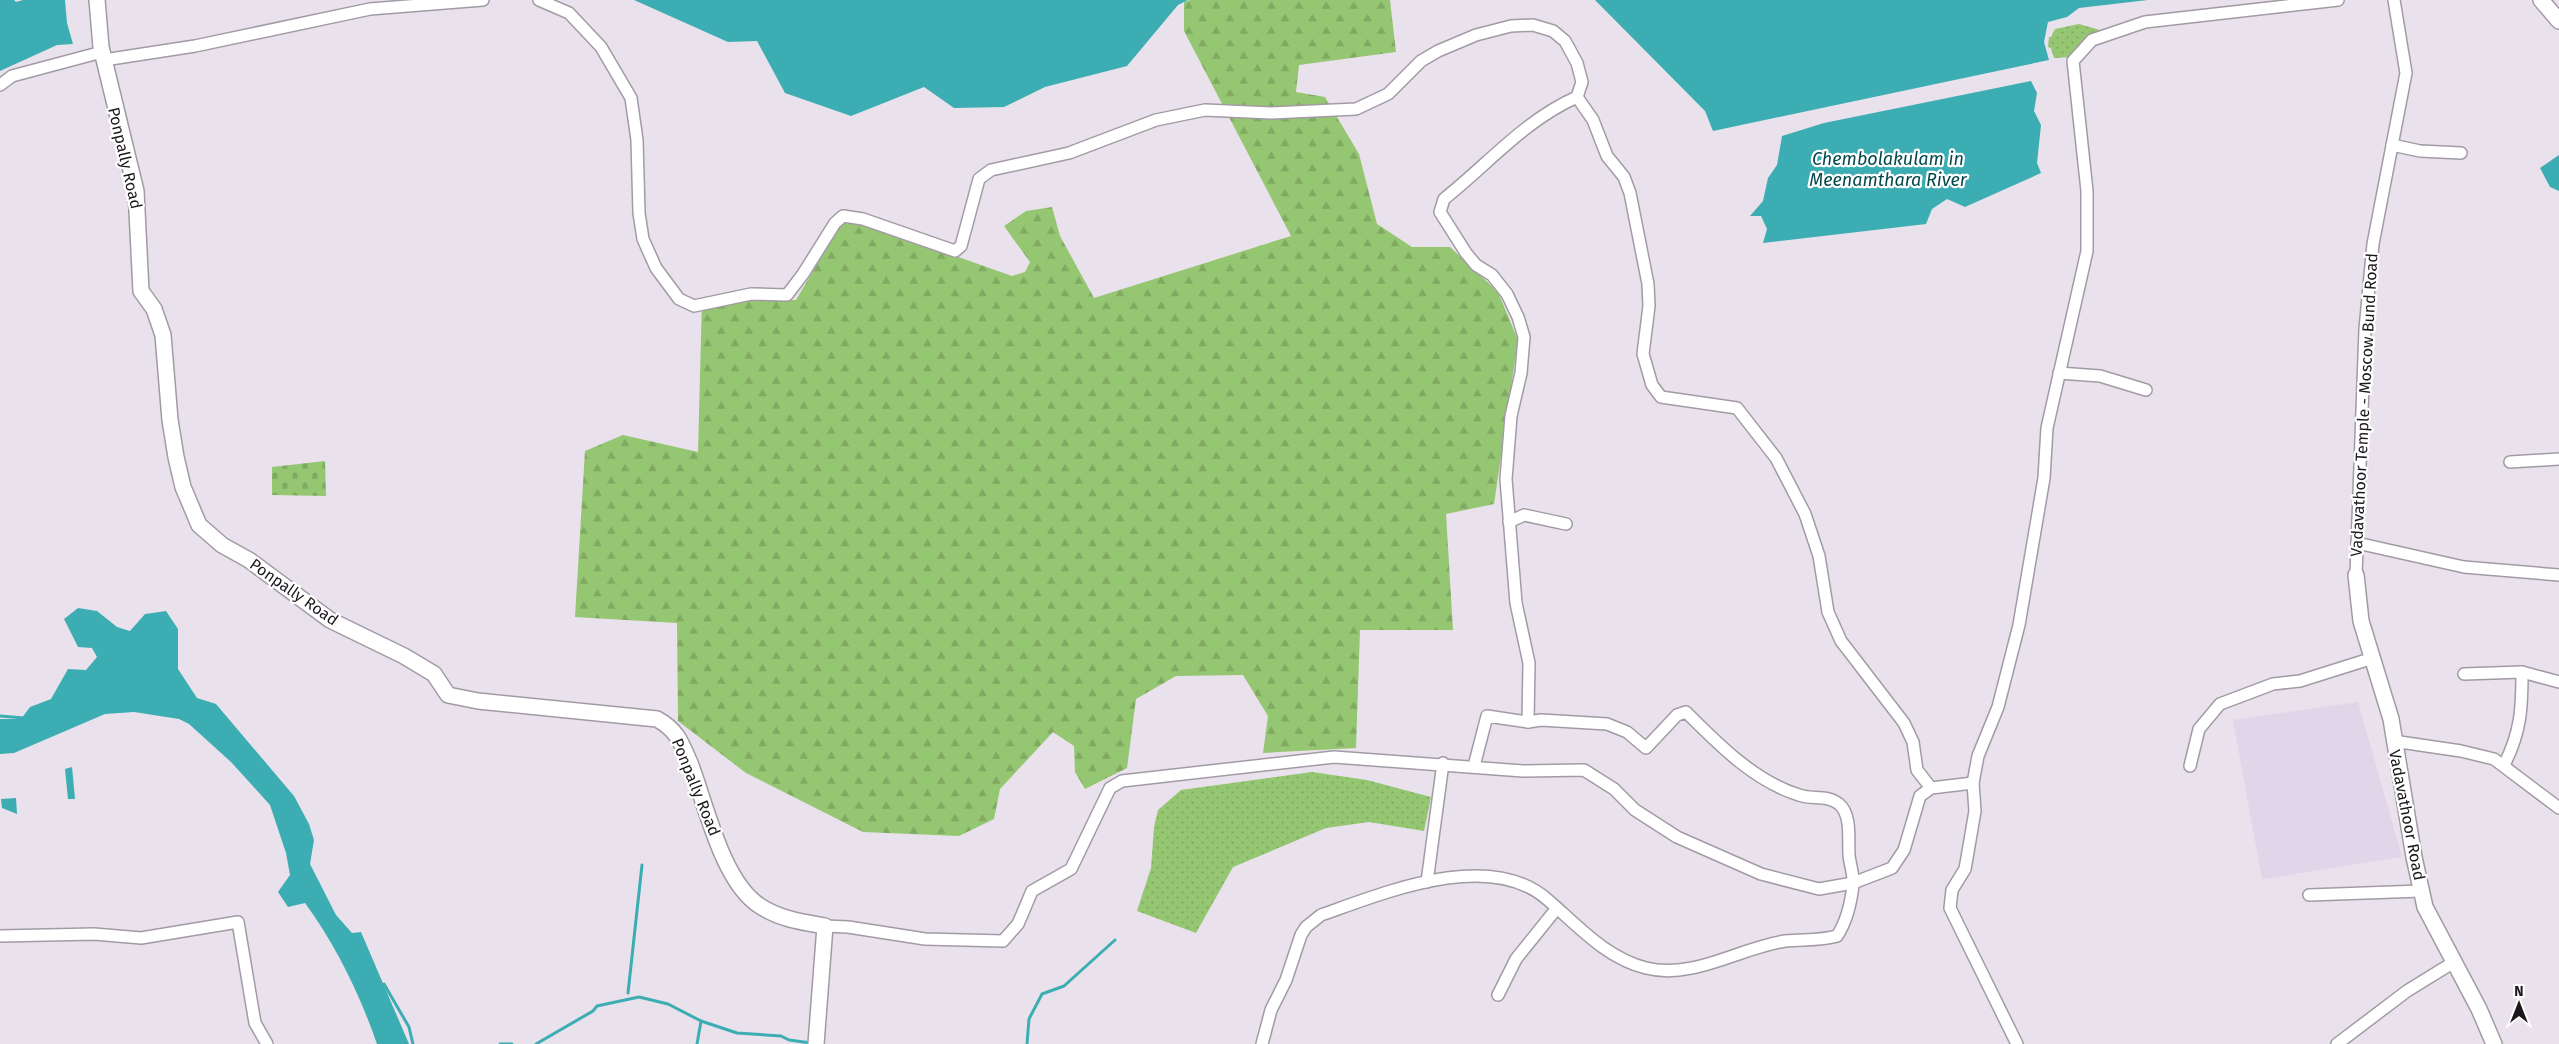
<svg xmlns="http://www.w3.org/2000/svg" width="2559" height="1044" font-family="'Fira Sans',sans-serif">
<defs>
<pattern id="grass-dots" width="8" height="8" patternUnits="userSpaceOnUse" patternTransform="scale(1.25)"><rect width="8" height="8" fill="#95c672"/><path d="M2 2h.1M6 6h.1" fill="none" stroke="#80a962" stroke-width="1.8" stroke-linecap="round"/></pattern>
<pattern id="forest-firs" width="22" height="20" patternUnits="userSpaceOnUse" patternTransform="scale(1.25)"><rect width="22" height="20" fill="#95c672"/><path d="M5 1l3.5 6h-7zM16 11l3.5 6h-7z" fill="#80a962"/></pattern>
<pattern id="cemetery-stones" width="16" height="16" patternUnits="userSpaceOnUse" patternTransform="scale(1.25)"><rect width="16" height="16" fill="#95c672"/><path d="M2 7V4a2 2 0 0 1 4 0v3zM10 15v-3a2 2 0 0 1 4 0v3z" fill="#80a962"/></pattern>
</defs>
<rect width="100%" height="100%" fill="#e9e1ec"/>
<path fill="#e1d5e9" d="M2358,702L2402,857L2262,879L2233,720Z"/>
<g fill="url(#grass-dots)">
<path d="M2079,24L2100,30L2082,43L2073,57L2054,58L2051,48L2048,47L2049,37H2051L2055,29Z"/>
<path d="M1312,772L1367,780L1431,797L1424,831L1369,822L1326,828L1233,867L1196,933L1137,911L1151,868L1154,827L1158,810L1181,790Z"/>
</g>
<path fill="url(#forest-firs)" d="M1190,0H1390L1396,52L1299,65L1296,92L1325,97L1359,154L1377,224L1412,247H1450L1498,292L1518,340L1494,504L1446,514L1453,630H1360L1356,748L1263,753L1268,716L1243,675L1176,676L1136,699L1127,768L1085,789L1075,772L1074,746L1053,732L1000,789L994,819L959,836L863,832L746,773L678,721L677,623L575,617L585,451L623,435L698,452L702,299L796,300L845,217L1012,276L1025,272L1030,262L1004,226L1026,211L1052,207L1060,236L1094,298L1291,236L1184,31V2Z"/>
<path fill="url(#cemetery-stones)" d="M325,461L326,496L272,495V467Z"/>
<g fill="#3caeb3">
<path d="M0,0H14L16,2L23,0H65L67,23L73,44L57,45L0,71Z"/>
<path d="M634,0H1188L1178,5L1127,66L1045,87L1004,107L954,108L924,87L851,116L785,93L757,41L728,42Z"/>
<path d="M1595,0H2148L2079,8L2067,17L2048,22L2044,42L2049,60L1713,131L1705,111Z"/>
<path d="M2031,81L2037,93L2034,111L2041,125L2037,163L2041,173L1965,207L1947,199L1932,209L1926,224L1763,243L1767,229L1761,216H1750L1763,201L1768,178L1777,165L1782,136L1824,123Z"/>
<path d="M2559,155V191L2550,187L2540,168Z"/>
<path d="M78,608L97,611L117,627L130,631L145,614L166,611L178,629V669L197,698L216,704L294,796L309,824L314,840L310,864L336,915L352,933L361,932L409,1044H377C360,995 336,945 305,903L288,907L278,892L290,875L286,853L270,805L231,762L189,724L179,719L134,712L105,714L14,753L0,754V719H21L30,707L51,699L68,669L86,670L97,657L92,648L78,647L64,619Z"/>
<path d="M72,767L75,799H68L65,769Z"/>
<path d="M16,798L17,814L2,808L1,799Z"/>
</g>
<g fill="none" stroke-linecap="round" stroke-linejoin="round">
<g stroke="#3caeb3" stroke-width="3">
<path d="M0,716L24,718"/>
<path d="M384,984L409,1027L413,1044"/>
<path d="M628,993L642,865"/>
<path d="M500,1044H512"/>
<path d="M536,1044L593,1011L597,1006L639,997L668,1004L701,1021L737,1033L781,1036L789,1040L811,1043"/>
<path d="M697,1044L701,1021"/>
<path d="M1027,1044L1029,1019L1042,994L1064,986L1115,940"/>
</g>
<defs>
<g id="street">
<path d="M539,0L569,13L601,47L631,98L637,140L639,213L643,239L656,268L679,299L694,306L751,294L787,295L803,274L835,223L843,216L863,219L955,251L961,246L979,179L991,170L1069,153L1156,120L1205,110L1271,113L1356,109L1388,94L1421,61L1438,51L1476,35L1511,26L1533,25L1553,31L1565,41L1577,63L1582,82L1577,97C1525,120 1488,164 1444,199L1440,212L1466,253L1476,265L1492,275L1507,294L1518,317L1524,337L1521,373L1511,416L1506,479L1516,603L1529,663L1528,722"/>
<path d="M104,60L195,46L370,9L483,0"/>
<path d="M0,85L12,76L102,52"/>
<path d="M1577,97L1593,120L1607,156L1624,177L1630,193L1648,284L1649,306L1643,354L1652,385L1661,397L1737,408L1776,458L1805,514L1819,556L1828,612L1841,641L1904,723L1913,742L1917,770L1931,788"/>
<path d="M2392,145L2420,151L2461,153"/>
<path d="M2059,373L2100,376L2146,390"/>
<path d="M2510,462L2559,459"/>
<path d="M1509,522L1524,515L1566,524"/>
<path d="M2357,543L2464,567L2559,575"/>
<path d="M2356,575L2365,329L2373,244L2406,73L2394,0"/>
<path d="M2464,674L2522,672L2559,682"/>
<path d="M2393,741L2461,751L2494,759L2559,808"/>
<path d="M2504,765C2521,732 2522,708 2522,672"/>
<path d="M2190,766L2199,729L2220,704L2273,684L2300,681L2373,658"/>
<path d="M1427,882L1443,763"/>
<path d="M2309,895L2421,891"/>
<path d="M825,926L848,927L925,939L1003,941L1018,924L1032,891L1071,869L1110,788L1122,781L1334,757L1523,771L1584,770L1614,789L1635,810L1677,837L1761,874L1819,889L1853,883L1892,868L1904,850L1920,796L1931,788L1973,783"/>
<path d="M0,936L94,934L141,938L238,922L255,1023L267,1044"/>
<path d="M1498,995L1516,959L1557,908"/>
<path d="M1262,1044L1271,1010L1286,980L1301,935L1306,927L1321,915C1384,893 1490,848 1548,900C1578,926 1606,958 1646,968C1692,980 1740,948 1785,941C1803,939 1820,941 1837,936C1847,921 1851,903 1853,885C1854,875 1850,865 1849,855C1848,840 1852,815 1839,804C1826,794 1812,800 1799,795C1754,781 1718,744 1686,712L1677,715L1646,748L1627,732L1607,724L1541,720L1528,722L1487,716L1474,766"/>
<path d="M2017,1044L1950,908L1952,890L1965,869L1968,852L1975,811L1973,783L1978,756L1998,707L2019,625L2044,478L2047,428L2087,251V191L2073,61L2092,40L2145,22L2338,0"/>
<path d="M2337,1044L2407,991L2454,962"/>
</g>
<g id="secondary">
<path d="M97,0L101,47L136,191L141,291L154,309L163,335L170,420L176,457L183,487L199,525L222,545L249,560L330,620L404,656L434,674L448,695L478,701L657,719C677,730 681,742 690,763C706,804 722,882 760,906C780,919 802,922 825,926L816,1044"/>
<path d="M2541,0L2559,21"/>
<path d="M2356,575L2361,621L2391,719L2414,857L2425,907L2479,1009L2494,1044"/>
</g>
</defs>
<use href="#street" stroke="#a29ba5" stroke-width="14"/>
<use href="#secondary" stroke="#a29ba5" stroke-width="18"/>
<use href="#street" stroke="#fff" stroke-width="11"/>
<use href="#secondary" stroke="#fff" stroke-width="15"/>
</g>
<g text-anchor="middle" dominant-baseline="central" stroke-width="4.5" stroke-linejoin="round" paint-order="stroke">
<g font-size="16" fill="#1b181c" stroke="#fff">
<text transform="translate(125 158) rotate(77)">Ponpally Road</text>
<text transform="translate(2364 405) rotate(-87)">Vadavathoor Temple - Moscow Bund Road</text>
<text transform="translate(294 592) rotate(35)">Ponpally Road</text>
<text transform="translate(696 787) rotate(68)">Ponpally Road</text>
<text transform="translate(2407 815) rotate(79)">Vadavathoor Road</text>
</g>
<g font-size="18" font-style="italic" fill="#02494c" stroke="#fff">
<text x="1888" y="159">Chembolakulam in<tspan x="1888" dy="21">Meenamthara River</tspan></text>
</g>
</g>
<g transform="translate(2519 1004)" stroke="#ffffff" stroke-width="4" paint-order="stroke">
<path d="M0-4L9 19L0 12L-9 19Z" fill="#1b181c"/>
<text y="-8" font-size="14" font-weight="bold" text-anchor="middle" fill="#1b181c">N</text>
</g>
</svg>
